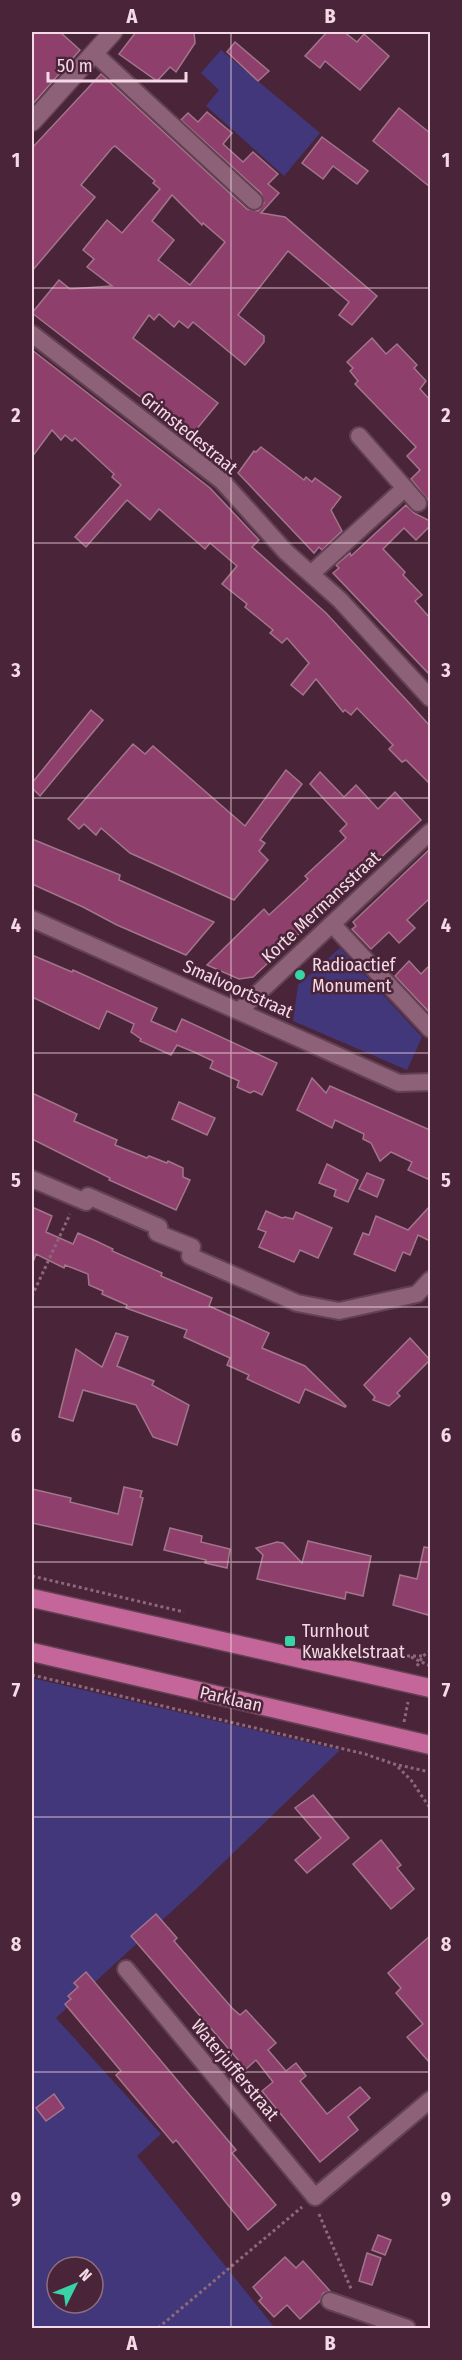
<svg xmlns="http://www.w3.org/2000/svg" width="462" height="2360" font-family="'Fira Sans Condensed',sans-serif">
<rect width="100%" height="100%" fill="#4a2438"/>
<g fill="#42377a" fill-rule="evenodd">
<path d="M221,50L320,133L284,176L206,106L219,90L201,73Z"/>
<path d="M340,948L422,1037L407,1070L293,1021L298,985Z"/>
<path d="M32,1678L340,1750L195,1890L56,2018L161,2134L137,2156L275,2328H32ZM57,2267H93V2303H57Z"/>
</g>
<g fill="#8e3f6b" stroke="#a3758c" stroke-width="1.5" fill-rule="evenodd">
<path d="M32,32H60L80,50L32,105Z"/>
<path d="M136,32H194L195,43L176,72L170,67L157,81L119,54Z"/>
<path d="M327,32H344L357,42L364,34L389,56L360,90L325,61L320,68L305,56Z"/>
<path d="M235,42L269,71L258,81L227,52Z"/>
<path d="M101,74L247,209L258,211L264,203L261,193L181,120L188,113L198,122L207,112L232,133L223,144L243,162L253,152L278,174L268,184L279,193L261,213L285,217L377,296L352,325L339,315L349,302L288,251L238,315L264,336V342L245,365L193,322L188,328L179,321L174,327L159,314L154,320L149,315L133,338L218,403L191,436L32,313L59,280L70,289L112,286L87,267L94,259L83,250L107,220L122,233L160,189L153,183L155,181L115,146L112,148L81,185L95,197L32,271V148ZM172,195L202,225L203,223L225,242L190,285L158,260L174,240L152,221Z"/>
<path d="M399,108L430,133V187L373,141Z"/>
<path d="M322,137L368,171L357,184L333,166L323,179L302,163Z"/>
<path d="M372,338L386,354L397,344L417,365L414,368L426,381L420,389L430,400V503L411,479L420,470L407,456L416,447L355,384L358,381L350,371L353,368L347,362Z"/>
<path d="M32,350L210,488L259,540L252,547L326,613L411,705L430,726V784L406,760L402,762L389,749L393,745L357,708L351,715L345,710L343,712L316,679L303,695L291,685L309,663L287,638L282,643L270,633L273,630L245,607L247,604L222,584L237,566L210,543L205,549L159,509L150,520L127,500L86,547L75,537L121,485L112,477L114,474L75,438L72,441L65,435L61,440L52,430L32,457Z"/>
<path d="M261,447L304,480L306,477L312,482L315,478L341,497L331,510L342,531L322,550L319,547L314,553L238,473L254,451L256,452Z"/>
<path d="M406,505L414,513L430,521V526L416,540L404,528L383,549L405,572L403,575L422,595L415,601L430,618V675L333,573L339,568L336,565L350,553L351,556Z"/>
<path d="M91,710L103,720L40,796L32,788V783Z"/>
<path d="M133,744L145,754L153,746L245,826L286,770L302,784L260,840L265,843L259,851L268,860L234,900L130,853L101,828L96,835L84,824L79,829L68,819Z"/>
<path d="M320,772L344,797L356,785L378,809L395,792L421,820L253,977L239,979L207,965L264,909L269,915L308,879L305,876L346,838L340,831L347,824L310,784Z"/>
<path d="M32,839L120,875L119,880L214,922L186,955L117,925L83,907L32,884Z"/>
<path d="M430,849V898L407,920L415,928L399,943L389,932L371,949L352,929L356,926L353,922Z"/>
<path d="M32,955L72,972L73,970L157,1008L151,1021L176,1032L182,1019L277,1063L262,1095L254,1091L250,1093L237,1087L239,1081L210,1068L213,1061L194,1052L177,1045L171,1055L140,1041L141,1039L131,1032L134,1024L107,1011L99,1029L32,997Z"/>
<path d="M409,961L421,974L430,965V1013L395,976Z"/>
<path d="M312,1078L326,1093L330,1086L430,1130V1180L408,1170L412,1162L391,1152L380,1161L371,1143L363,1139L364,1134L335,1120L332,1128L297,1110Z"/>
<path d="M32,1093L77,1114L74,1121L117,1140L115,1145L147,1158L149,1156L167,1163L168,1161L183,1168V1177L190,1180L176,1210L109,1180L110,1178L32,1139Z"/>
<path d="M179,1102L215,1118L207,1135L172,1119Z"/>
<path d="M327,1164L358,1180L348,1202L334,1196L336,1190L319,1183Z"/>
<path d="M367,1173L384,1180L377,1197L359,1189Z"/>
<path d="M430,1206V1241L418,1235L410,1255L403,1252L395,1271L354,1254L363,1233L369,1235L376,1216L408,1230Z"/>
<path d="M32,1207L52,1216L46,1232L73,1244L78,1233L96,1241L113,1249L112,1251L162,1273L161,1276L212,1298L209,1306L269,1333L262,1348L305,1366L346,1406L345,1407L305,1389L299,1403L247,1379L249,1375L227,1365L230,1358L184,1337L187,1330L126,1308L127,1305L102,1294L103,1291L89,1285L88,1274L65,1265L64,1268L36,1254L32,1265Z"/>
<path d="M266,1211L282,1218L285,1217L293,1219L296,1212L332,1228L318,1258L300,1250L294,1262L259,1247L266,1232L258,1229Z"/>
<path d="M116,1333L128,1337L117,1366L154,1381L152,1385L189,1405L177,1445L153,1437L136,1405L83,1390L73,1421L59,1417L76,1349L102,1367Z"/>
<path d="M410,1338L430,1360L397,1393L400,1396L389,1406L373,1400L375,1397L364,1385Z"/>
<path d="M124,1487L142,1491L140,1497L143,1498L132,1545L32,1523V1489L71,1498L70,1502L118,1514Z"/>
<path d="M170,1528L202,1536L201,1542L230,1549L227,1568L205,1563L206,1560L164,1550Z"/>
<path d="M308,1541L371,1556L363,1596L346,1592L345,1599L257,1579L263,1555L256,1548L277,1542L283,1543L302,1563Z"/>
<path d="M424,1547L430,1548V1606L428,1615L393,1605L400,1575L417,1579Z"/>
<path d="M313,1795L349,1838L307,1873L295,1860L321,1838L295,1808Z"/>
<path d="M381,1840L401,1865L397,1868L414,1889L391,1909L353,1864Z"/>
<path d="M156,1914L177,1938L174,1941L232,2008L240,2015L246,2010L276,2043L268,2050L286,2071L296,2063L306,2076L300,2081L327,2114L360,2087L370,2098L348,2117L358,2130L320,2162L262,2091L273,2082L256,2060L246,2069L131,1936Z"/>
<path d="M430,1936V2063L407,2037L423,2024L396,1993L401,1988L388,1973Z"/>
<path d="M86,1972L236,2150L232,2153L276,2205L248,2230L176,2140L173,2143L116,2075L121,2071L65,2004L71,1999L68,1996L78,1987L74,1983Z"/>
<path d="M54,2094L64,2108L46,2121L36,2108Z"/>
<path d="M378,2235L391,2240L385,2255L372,2250Z"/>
<path d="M367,2253L381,2258L372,2285L359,2281Z"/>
<path d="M285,2257L296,2268L303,2261L330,2291L323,2293L320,2301L300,2319L287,2305L274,2317L259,2301L262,2298L253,2287Z"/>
</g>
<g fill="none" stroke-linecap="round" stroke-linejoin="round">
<defs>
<g id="street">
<path d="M95,54L254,201"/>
<path d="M32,334L222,481L286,552L340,600L430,698"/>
<path d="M359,436L418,503"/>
<path d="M312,573L405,488"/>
<path d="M32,919L399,1083L430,1082"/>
<path d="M332,924L430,1029"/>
<path d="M239,1011L430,832"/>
<path d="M32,1179L86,1202L88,1196L159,1227L157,1233L192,1247L190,1256L297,1303L339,1311L417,1294L430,1280"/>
<path d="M126,1969L315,2197L430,2100"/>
<path d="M330,2301L407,2328"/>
</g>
<path id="secondary" d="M32,122L113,32"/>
<g id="primary">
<path d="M32,1598L430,1688"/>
<path d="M32,1652L430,1745"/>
</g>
</defs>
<use href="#street" stroke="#624153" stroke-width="20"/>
<use href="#secondary" stroke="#624153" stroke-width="21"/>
<use href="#primary" stroke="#624153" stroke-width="21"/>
<g stroke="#8b697a" stroke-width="3" stroke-dasharray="3 3" stroke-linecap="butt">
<path d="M32,1296L70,1214"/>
<path d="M32,1576L184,1612"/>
<path d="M377,1656H423"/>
<path d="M411,1657L430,1666"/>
<path d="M417,1666L423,1656L430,1651"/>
<path d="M32,1675L365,1754L394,1764L430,1772"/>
<path d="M404,1722L408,1702"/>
<path d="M398,1767L411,1780L430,1808"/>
<path d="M319,2214L352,2291"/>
<path d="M158,2328L302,2207"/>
</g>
<use href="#street" stroke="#8d6177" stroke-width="16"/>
<use href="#secondary" stroke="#8d6177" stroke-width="18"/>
<use href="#primary" stroke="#c46699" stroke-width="18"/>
</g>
<path fill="none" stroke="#f4dae6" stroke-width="1.5" stroke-opacity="0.55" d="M231,32V2328M32,288H430M32,543H430M32,798H430M32,1053H430M32,1307H430M32,1562H430M32,1817H430M32,2072H430"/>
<g fill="#38d4a6" stroke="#4a2438" stroke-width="2">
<circle cx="300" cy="975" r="6"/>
<rect x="284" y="1635" width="12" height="12" rx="3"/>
</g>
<g text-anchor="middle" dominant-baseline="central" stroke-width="5" stroke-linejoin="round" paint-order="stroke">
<g font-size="18" fill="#f4dae6" stroke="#4a2438">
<text transform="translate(189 433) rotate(39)">Grimstedestraat</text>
<text transform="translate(321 907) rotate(-43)">Korte Mermansstraat</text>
<text transform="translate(238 989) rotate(24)">Smalvoortstraat</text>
<text transform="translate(231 1699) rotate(13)">Parklaan</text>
<text transform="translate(235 2070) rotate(50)">Waterjufferstraat</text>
</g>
<g font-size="18" fill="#f4dae6" stroke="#4a2438" text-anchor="start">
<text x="312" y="965">Radioactief<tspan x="312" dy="21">Monument</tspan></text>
<text x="302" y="1631">Turnhout<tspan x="302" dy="21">Kwakkelstraat</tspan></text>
</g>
</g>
<rect width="462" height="2360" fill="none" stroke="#4a2438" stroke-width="66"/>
<g transform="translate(75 2285) rotate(47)"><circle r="28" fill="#4a2438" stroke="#8e6d7e" stroke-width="1.5"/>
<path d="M0-4.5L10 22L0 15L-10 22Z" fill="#38d4a6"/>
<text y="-9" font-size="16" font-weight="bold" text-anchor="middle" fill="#f4dae6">N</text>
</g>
<path d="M48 72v9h138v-9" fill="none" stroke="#f4dae6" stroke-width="3"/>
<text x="57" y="72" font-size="18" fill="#f4dae6" stroke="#4a2438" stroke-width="4.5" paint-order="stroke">50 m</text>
<rect x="33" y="33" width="396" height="2294" fill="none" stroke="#f4dae6" stroke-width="2"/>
<g font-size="20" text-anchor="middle" font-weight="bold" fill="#f4dae6">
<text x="132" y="23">A</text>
<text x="330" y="23">B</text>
<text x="16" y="167">1</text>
<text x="446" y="167">1</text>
<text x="16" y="422">2</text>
<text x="446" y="422">2</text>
<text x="16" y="677">3</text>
<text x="446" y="677">3</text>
<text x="16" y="932">4</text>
<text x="446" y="932">4</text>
<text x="16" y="1187">5</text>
<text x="446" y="1187">5</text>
<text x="16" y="1442">6</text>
<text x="446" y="1442">6</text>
<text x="16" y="1697">7</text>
<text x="446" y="1697">7</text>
<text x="16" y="1951">8</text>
<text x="446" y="1951">8</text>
<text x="16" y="2206">9</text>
<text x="446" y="2206">9</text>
<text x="132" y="2350">A</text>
<text x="330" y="2350">B</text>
</g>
</svg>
